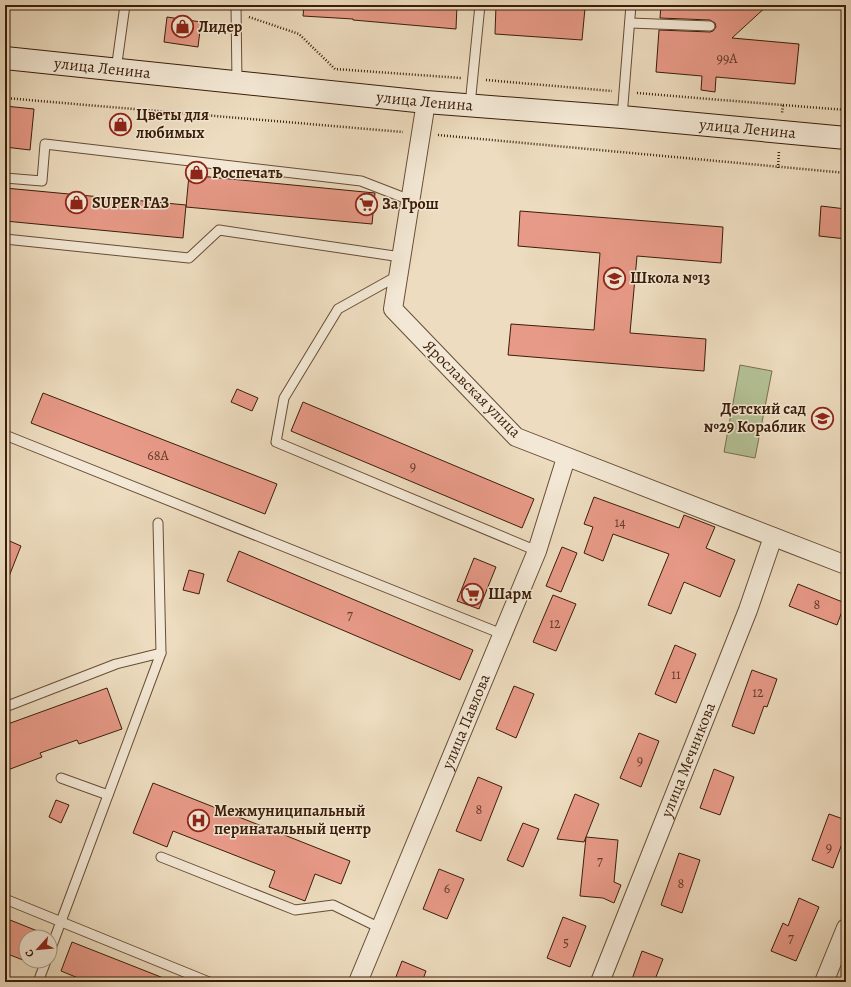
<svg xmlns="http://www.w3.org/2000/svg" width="851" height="987" font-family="Alegreya,serif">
<rect width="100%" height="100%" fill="#eddcbf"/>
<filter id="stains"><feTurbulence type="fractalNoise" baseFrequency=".005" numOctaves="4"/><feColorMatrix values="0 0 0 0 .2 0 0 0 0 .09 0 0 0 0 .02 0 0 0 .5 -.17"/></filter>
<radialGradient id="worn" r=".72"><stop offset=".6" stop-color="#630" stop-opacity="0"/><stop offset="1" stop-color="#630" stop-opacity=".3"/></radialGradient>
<path fill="#b4c195" stroke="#786f4e" d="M740,365L772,371L755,458L724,452Z"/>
<g fill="#e89a88" stroke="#3b1d08">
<path d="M304,5H457L456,29L353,20V19L303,16Z"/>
<path d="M496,5H546L585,8L582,40L495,34Z"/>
<path d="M661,5H768L732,38L799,44L795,84L716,77L715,92L701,90L702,76L656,72L659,30L710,32L713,31L716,27L715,23L710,20L660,18Z"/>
<path d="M167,17L201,22L198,47L164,42Z"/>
<path d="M5,106L34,109L30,150L5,147Z"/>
<path d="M189,175L375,193L372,224L186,207Z"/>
<path d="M5,188L186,205L183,238L5,221Z"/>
<path d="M821,206L846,209V239L819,236Z"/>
<path d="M520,211L723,227L721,263L637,256L630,333L706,339L704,371L508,355L511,324L594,330L600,253L518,246Z"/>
<path d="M237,389L258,398L252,411L231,402Z"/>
<path d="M43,393L277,484L265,514L31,423Z"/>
<path d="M303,402L534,499L522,528L291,431Z"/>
<path d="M594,497L679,528L684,515L715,527L706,548L735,560L720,597L684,582L671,614L648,605L669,554L613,534L603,561L584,553L593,527L584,524Z"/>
<path d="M5,539L21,546L6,584H5Z"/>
<path d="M562,547L577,553L561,592L546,586Z"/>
<path d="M239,551L473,650L460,680L227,581Z"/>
<path d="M474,558L496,567L479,609L457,601Z"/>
<path d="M189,570L204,574L199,594L183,590Z"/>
<path d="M798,584L845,603L837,625L789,606Z"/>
<path d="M553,595L576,604L556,651L533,642Z"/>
<path d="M675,645L696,654L676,703L655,694Z"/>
<path d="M752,670L777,679L767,707L764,706L754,734L732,726Z"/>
<path d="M514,686L534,694L516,738L496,729Z"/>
<path d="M107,688L122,729L79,744L77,740L40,753L42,757L5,771V725Z"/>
<path d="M639,733L659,741L641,787L620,778Z"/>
<path d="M714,769L734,777L720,815L700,808Z"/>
<path d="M478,777L502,787L481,841L456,831Z"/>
<path d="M153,783L350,861L341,884L315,874L305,901L269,887L275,871L173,831L167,847L133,833Z"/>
<path d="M575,794L599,804L584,842L557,839Z"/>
<path d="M56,800L69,805L61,823L49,817Z"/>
<path d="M829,814L846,820V833L833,868L812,860Z"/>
<path d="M523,823L539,829L523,867L507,860Z"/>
<path d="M586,837L618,840L614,882L621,885L614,903L603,898L580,896Z"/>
<path d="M679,853L700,860L682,913L661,905Z"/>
<path d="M439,869L464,879L447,919L423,909Z"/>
<path d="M799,898L819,907L796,961L771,951L783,923L788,926Z"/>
<path d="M563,917L586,926L570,967L547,958Z"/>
<path d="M5,918L40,932L38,937H26V961L28,962L5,953Z"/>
<path d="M72,942L171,981V982H88L61,971Z"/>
<path d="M642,951L663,959L654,982H631Z"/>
<path d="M402,961L426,971L422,982H394Z"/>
</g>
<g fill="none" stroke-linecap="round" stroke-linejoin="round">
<defs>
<g id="lane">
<path d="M236,5L237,83"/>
<path d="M630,23L710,26"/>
<path d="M116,70L125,5"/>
<path d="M470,105L480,5"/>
<path d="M622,117L631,5"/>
<path d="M5,178L42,181L45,144L361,181L410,200"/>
<path d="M5,239L189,258L219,230L401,257"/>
<path d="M399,275L338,309L284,398L276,442L537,551"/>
<path d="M5,435L502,634"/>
<path d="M158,523L161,653"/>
<path d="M5,707L116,664L161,653L50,951"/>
<path d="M61,778L108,795"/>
<path d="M161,857L295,910L333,905L380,928"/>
<path d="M5,899L209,982"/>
<path d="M38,982L46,961"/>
</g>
<g id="street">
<path d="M426,102L393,309L516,437L846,565"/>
<path id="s1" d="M358,982L537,551L566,458"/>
<path id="s2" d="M600,982L748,610L773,537"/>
<path d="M824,982L846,928"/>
</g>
<g id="secondary">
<path id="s3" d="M5,58L426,102L622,117L846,138"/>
</g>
</defs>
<use href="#lane" stroke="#684d36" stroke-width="11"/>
<use href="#street" stroke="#684d36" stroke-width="20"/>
<use href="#secondary" stroke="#3b1d08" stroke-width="24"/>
<g stroke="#3b1d08" stroke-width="2.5" stroke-dasharray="1 2" stroke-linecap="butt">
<path d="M249,17L299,34L335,69L461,78"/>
<path d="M486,80L612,91"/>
<path d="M637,93L783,105L782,113"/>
<path d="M5,98L403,132"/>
<path d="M783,105L846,110"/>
<path d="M438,135L846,173"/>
<path d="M778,168L779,150"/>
</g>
<use href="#lane" stroke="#f3e8d5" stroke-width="9"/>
<use href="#street" stroke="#f3e8d5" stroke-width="18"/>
<use href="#secondary" stroke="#f3e8d5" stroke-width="22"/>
</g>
<defs>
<symbol id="shop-ring" viewBox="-11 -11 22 22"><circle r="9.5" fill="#f3e8d5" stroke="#8f2418" stroke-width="1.5"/><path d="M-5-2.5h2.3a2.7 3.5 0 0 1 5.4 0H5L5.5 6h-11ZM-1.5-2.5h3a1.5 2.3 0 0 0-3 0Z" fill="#8f2418"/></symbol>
<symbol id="supermarket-ring" viewBox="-11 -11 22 22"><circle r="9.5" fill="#f3e8d5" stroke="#8f2418" stroke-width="1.5"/><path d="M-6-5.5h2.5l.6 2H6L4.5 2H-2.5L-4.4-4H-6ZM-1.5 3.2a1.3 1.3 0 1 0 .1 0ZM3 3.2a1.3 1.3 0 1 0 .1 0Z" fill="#8f2418"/></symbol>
<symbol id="school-ring" viewBox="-11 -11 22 22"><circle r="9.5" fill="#f3e8d5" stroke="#8f2418" stroke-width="1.5"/><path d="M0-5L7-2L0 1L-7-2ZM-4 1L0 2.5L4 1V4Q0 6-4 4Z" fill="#8f2418"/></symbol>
<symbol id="hospital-ring" viewBox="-11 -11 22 22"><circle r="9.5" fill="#f3e8d5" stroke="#8f2418" stroke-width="1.5"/><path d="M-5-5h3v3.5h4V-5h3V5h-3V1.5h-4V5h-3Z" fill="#8f2418"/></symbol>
</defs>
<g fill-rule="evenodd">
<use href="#shop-ring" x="170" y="14" width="25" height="25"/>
<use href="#shop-ring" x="108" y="112" width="25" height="25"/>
<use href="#shop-ring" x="184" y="160" width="25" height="25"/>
<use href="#shop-ring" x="64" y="190" width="25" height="25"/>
<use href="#supermarket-ring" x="354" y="192" width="25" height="25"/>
<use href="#school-ring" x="602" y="266" width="25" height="25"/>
<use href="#school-ring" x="810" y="406" width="25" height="25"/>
<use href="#supermarket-ring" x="460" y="582" width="25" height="25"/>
<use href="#hospital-ring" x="186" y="808" width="25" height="25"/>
</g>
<g text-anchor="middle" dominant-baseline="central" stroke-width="3" stroke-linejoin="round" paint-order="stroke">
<g font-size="14" fill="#663c28">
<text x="727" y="58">99А</text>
<text x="158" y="455">68А</text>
<text x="413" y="466">9</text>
<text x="620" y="522">14</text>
<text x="817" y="604">8</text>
<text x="350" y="615">7</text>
<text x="555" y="623">12</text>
<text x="676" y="674">11</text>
<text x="758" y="692">12</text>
<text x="640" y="760">9</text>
<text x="479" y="809">8</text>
<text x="829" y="847">9</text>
<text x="600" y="861">7</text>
<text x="681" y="883">8</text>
<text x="447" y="888">6</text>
<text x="791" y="938">7</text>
<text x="566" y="942">5</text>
</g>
<g font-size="16" font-weight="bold" fill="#3b1d08" stroke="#f3e8d5" text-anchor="start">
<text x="198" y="27">Лидер</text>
<text x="136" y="115">Цветы для<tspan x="136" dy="18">любимых</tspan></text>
<text x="212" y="173">Роспечать</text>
<text x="92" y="203">SUPER ГАЗ</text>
<text x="382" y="204">За Грош</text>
<text x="630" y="278">Школа №13</text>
<text x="806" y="409" text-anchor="end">Детский сад<tspan x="806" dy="18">№29 Кораблик</tspan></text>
<text x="488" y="594">Шарм</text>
<text x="214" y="811">Межмуниципальный<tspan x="214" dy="18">перинатальный центр</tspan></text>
</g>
<g font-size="16" fill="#3b1d08" stroke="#f3e8d5">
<text stroke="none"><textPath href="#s3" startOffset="98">улица Ленина</textPath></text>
<text stroke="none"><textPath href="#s3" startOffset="422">улица Ленина</textPath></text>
<text stroke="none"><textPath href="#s3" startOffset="746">улица Ленина</textPath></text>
<text transform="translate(472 389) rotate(45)">Ярославская улица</text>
<text stroke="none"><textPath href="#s1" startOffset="282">улица Павлова</textPath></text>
<text stroke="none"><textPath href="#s2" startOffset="239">улица Мечникова</textPath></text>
</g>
</g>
<rect width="851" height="987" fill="none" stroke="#eddcbf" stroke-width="20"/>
<rect x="6" y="6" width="839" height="975" fill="none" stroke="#3b1d08" stroke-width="2"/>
<rect x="10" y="10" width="831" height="967" fill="none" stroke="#3b1d08"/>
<g transform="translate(38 949) rotate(243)"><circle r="19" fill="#f3e8d5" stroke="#a99783"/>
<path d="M0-3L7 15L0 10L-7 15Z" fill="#8f2418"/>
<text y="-6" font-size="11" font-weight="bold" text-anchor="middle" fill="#3b1d08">С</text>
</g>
<rect width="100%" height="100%" filter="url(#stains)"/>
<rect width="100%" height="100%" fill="url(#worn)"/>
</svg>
